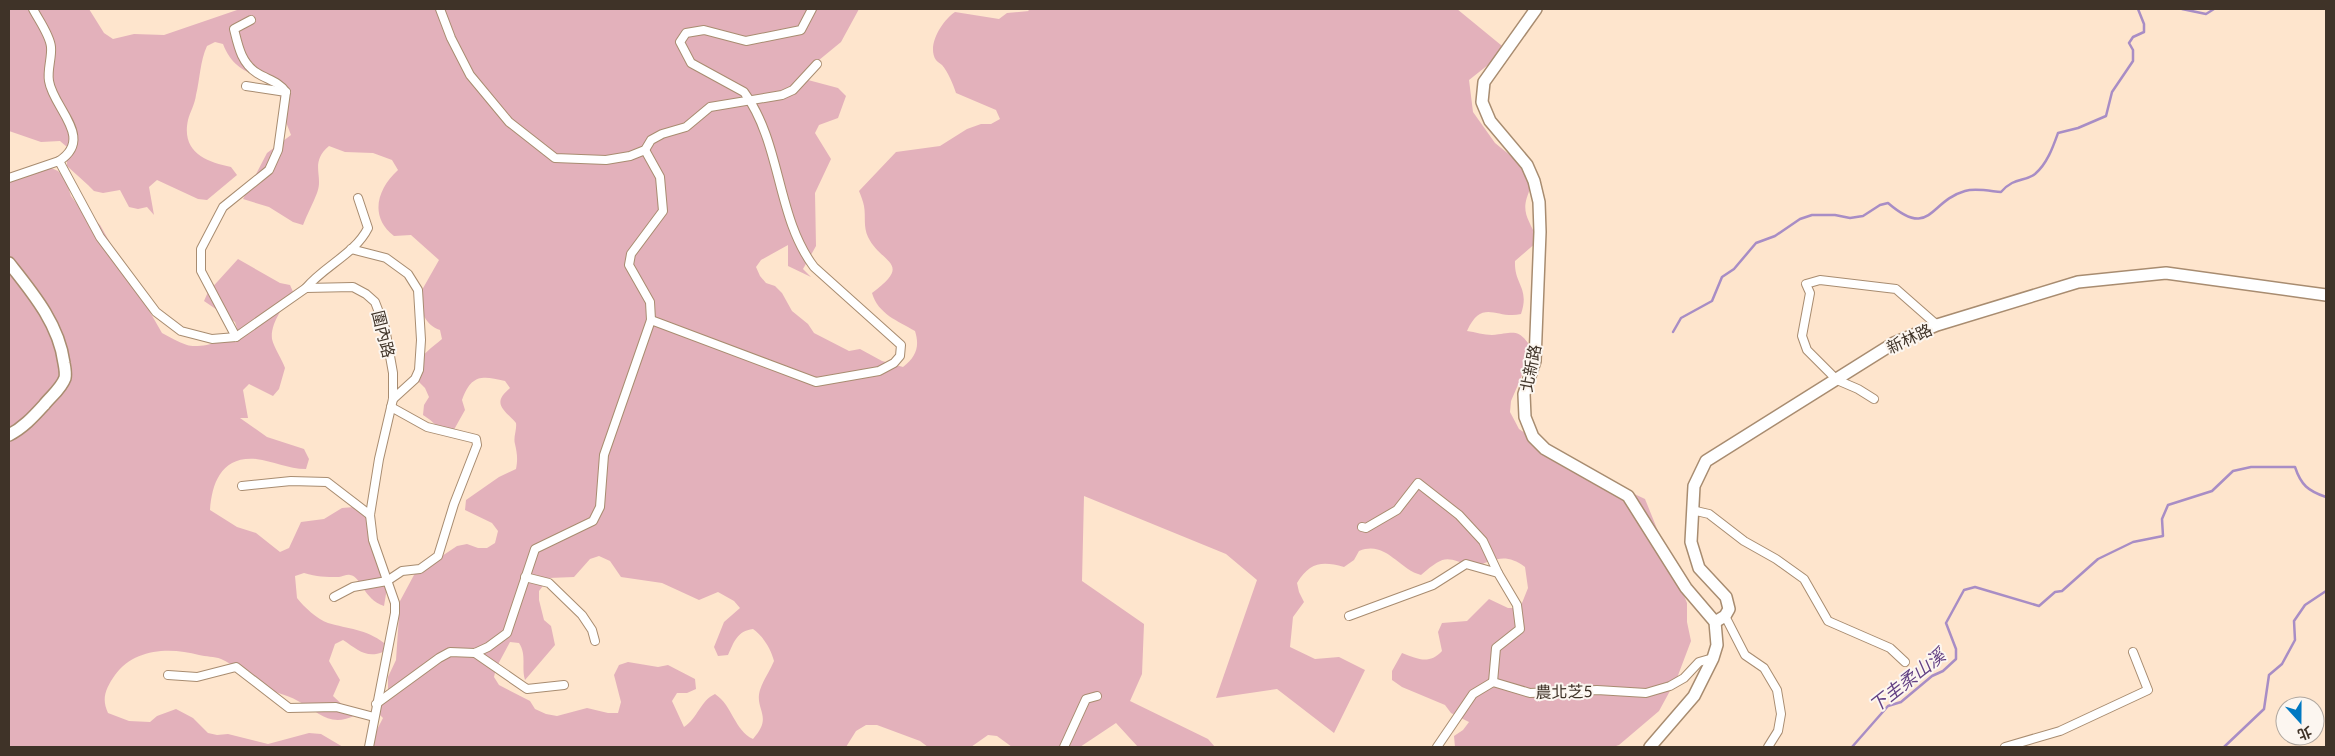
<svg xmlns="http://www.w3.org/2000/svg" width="2335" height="756" font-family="Lato,'Noto Sans TC',sans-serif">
<rect width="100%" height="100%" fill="#fee5cd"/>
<g fill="#e3b1bb" fill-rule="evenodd">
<path d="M9,9H89L104,33L113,39L134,34L164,35L240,9H859L841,42L813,65L808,80L838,88L846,96L838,118L819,125L815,133L831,159L815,193L816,246L803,269L811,277L788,266V245L761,260L756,267L760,276L766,283L775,286L782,293L792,311L808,324L814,333L849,351L860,349L882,361L903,367C916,357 920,347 915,331C898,321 878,314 872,293C914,262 881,264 868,237C863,226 866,217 864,206C863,201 861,196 859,191L896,152L940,146L967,129L981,124H991L1000,119L996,110L956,93C953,84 948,72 942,65C940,63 937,62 936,60C926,45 943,20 955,12L999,19L1007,13L1029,11L1027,9H1457L1507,50L1469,80L1473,112L1495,143L1516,160L1529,176L1532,185C1519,212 1527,215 1538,241L1515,261C1514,285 1530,287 1521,314C1497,320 1482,297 1467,331C1475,332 1484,335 1492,335C1515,333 1518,327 1533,350L1511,401L1510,412L1519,429L1601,484L1628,491L1645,499L1687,603V622L1691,641L1677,678L1659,711L1619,745L1613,747H1455L1454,736L1463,730L1469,722L1451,713L1445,705L1402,687L1392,680V671L1402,653C1418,659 1429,665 1442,651L1438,632L1442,623L1467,621L1489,599L1508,608H1520L1528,588L1525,567C1506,553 1495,559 1475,567C1445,558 1447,553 1421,575C1398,569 1386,540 1359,551L1354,560L1344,567C1322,561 1310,562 1297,583L1299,592L1304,602L1293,617L1290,647L1315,659L1339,657L1365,670L1334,733L1277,689L1216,698L1257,580L1226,554L1084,496L1082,581L1144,624L1142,674L1130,701L1208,739L1215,747H1138L1116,723L1080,747H1012L997,736L988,735L971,747H928L920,741L877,725H866L856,731L846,747H368L383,718L377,712L381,703L388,697V677L396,660L400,601L414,575L420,567L439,558L457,546L467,544L478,548H487L495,543L498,531L492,523L465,510L466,500L499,477L516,469C518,459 517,453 515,444C513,437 517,430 516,423C504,409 491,404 510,388L505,381C481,375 471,375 462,400L465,410L451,435C441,431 433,421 423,415L424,405L429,397L425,388L418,381C420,353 422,356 442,339L440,330C425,325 421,311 418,297L439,260L411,235L394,236C369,217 377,189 398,170L392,160L373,153L345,152L329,146C309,163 324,176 317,193C313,204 307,214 303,225L293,222L269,207L243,199L267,153L291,135L284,117L278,88C255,71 235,75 223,44L215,42L207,46C200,61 200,79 196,95C195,104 190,112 188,120C181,152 206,162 231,167L237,175L207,200L198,199L157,180L149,187L154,215L147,207L138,209L129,207L120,190L103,193L94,191L88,185L67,166V147L60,141L41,142L9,131ZM599,556L610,561L621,577L662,583L699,600L718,592L734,601L740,608L724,622L714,647L718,656L728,655C734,642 737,631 753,629C763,636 771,649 774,661C770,671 763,680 760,690C754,710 774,716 753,739C734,730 733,706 715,694C700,701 698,718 684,727L672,701L677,693H687L696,689L695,679L668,665L658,667L628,662L619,665L614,675L621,702L618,713H608L587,708L557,716L546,714L535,709L530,701L499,685L494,677L496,668L510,642L519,643C527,655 521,667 525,680L555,645L551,626L544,620L539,600V591L549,578L574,577L590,559Z"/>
<path d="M49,167L58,171L65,178L71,196L77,204L100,225L162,333C170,337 178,342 187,345C199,349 229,341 238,332L235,322L204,301L208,292L238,259L280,283L290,285L294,294C284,304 270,324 272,339C274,348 282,359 285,368L279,389L273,396L249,384L243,390L248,418H240L267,437L304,449L309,459L306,469C288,469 273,461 256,459C222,456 212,482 210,510L237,527L256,533L280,552L289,548L301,522L324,519L342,508L354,507L373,519L372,549L387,588L384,606C363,599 362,577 350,575C347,574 342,577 339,577C325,577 317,577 304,573L295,576L297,598C304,607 317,619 328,623C348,629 366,629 384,643L383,652C366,659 357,649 343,640L335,644L329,661L340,680L333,696L348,710L356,715C330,728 320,713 298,701C286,694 271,692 259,685C246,677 235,665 221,659C214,656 206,657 199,655C171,647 134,648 115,675C106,688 101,698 108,713L129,721L150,722L157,716L176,709L193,718L208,733L217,735L228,734L268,744L309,733L321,734L343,747H9V179Z"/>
</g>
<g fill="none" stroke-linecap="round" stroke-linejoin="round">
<g stroke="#a88dc5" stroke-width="2.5">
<path d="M2182,9L2206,14L2214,9"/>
<path d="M1673,332L1681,318L1712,301L1722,277L1734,269L1756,243L1775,236L1800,219L1812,215H1835L1850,218L1863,216L1880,205L1888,203C1931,240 1929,201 1965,191C1975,188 1990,191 2001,192C2014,177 2024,182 2035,174C2047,164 2053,147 2058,133L2078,128L2106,116L2112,92L2133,61V50L2129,43L2133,37L2144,32V24L2138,9"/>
<path d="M1852,747L1888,706L1901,702L1932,676L1943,671L1956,659V649L1946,623L1964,590L1975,587L2039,606L2055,592L2062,591L2098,559L2133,542L2163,536L2162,519L2168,505L2212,491L2233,471L2251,467H2295C2301,485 2308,491 2326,497"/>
<path d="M2224,747L2264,709L2269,675L2282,664L2295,640L2294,621L2305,605L2326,591"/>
</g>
<defs>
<g id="street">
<path d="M33,9C38,19 50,35 51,47C52,58 47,70 49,81C53,108 95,138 59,161"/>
<path d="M440,9L451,38L470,75L509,122L555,158L606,160L630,156L645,150L651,140L662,134L686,127L710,107L782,95L793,90L817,64"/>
<path d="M251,20L234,29C238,45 241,63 257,73C268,80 278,81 286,92"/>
<path d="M9,178L59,161L100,237L156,312L181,331L212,339L236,337L306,288L353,287L366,294L375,302L385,328L393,373V399L379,459L370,515L373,540L395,603V613L369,747"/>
<path d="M351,249L386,258L408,274L418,290L421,340L419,370L415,379L393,399"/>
<path d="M306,288C324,266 355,254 368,228L358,198"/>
<path d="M651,320L816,382L879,371L894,363L900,356L901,345L814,267C776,217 782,144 744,92L691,63L680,42L686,33L704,30L746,41L801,30L812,9"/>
<path d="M236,337L201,271V249L223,207L269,170L278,150L286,92L246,86"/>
<path d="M1874,399L1858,389L1837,380L1807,350L1802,336L1810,293L1806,284L1820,280L1896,289L1937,325"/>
<path d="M242,486L291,481L327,482L370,515"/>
<path d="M1692,510L1709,514L1744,541L1776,559L1804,579L1828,621L1890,648L1905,662"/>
<path d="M1362,527L1366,528L1397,510L1418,483L1459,515L1483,541L1498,573"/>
<path d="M525,577L549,583L582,615L592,630L595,641"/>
<path d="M334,597L353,587L387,581L402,571L420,569L438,556L454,504L477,445L476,439L427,427L391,407"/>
<path d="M1349,616L1433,585L1466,564L1498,573L1517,605L1520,629L1496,648L1493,682"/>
<path d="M1725,616L1745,655L1764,668L1777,690L1781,714L1778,731L1768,747"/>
<path d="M475,653L527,689L564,685"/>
<path d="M168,675L197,677L236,667L289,708L336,707L374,717"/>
<path d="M376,704L439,658L450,652L475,653L488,647L507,633L535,549L593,521L600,507L604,455L651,320L650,302L629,265L631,254L663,211L660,177L645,150"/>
<path d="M1064,747L1086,699L1097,696"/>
<path d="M1437,747L1473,694L1493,682L1530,693L1597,690L1646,693L1670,686L1684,678L1699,662L1713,658"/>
<path d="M2005,747L2060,731L2148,690L2133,652"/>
</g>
<g id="secondary">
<path d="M1536,9L1484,82L1482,102L1490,121L1527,165L1534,181L1539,202L1540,232L1535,361L1524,394L1525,417L1533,437L1545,449L1628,496L1686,588L1715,622L1717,645L1713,658L1694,696L1650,747"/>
<path d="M9,263C32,292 59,324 64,363C65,368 66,373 65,378C61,389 51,396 44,405C33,417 23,428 9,435"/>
<path d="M1715,622L1725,616L1729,609L1726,597L1699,568L1691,542L1694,486L1706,461L1894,343L1937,325L2078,282L2166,273L2326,295"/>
</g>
</defs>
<use href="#street" stroke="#a88c70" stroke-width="10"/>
<use href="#secondary" stroke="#a88c70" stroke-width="14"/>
<use href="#street" stroke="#fff" stroke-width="8"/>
<use href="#secondary" stroke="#fff" stroke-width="11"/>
</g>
<g text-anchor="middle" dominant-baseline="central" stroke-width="4" stroke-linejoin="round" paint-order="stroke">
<g font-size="16" fill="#3f3328" stroke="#fcf6f0">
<text transform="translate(384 334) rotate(76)">圍內路</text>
<text transform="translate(1909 338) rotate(-25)">新林路</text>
<text transform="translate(1530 368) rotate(-79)">北新路</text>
<text transform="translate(1564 691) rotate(-1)">農北芝5</text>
</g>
<g font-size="18" font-style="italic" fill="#623f83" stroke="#fcf6f0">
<text transform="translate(1907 680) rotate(-38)">下圭柔山溪</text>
</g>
</g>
<rect width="2335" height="756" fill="none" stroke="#3f3328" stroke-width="20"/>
<g transform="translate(2300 721) rotate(159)"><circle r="24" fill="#fcf6f0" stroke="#b0a8a0"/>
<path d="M0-4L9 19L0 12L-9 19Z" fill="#0079c2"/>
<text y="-8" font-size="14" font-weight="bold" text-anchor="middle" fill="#3f3328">北</text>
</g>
</svg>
